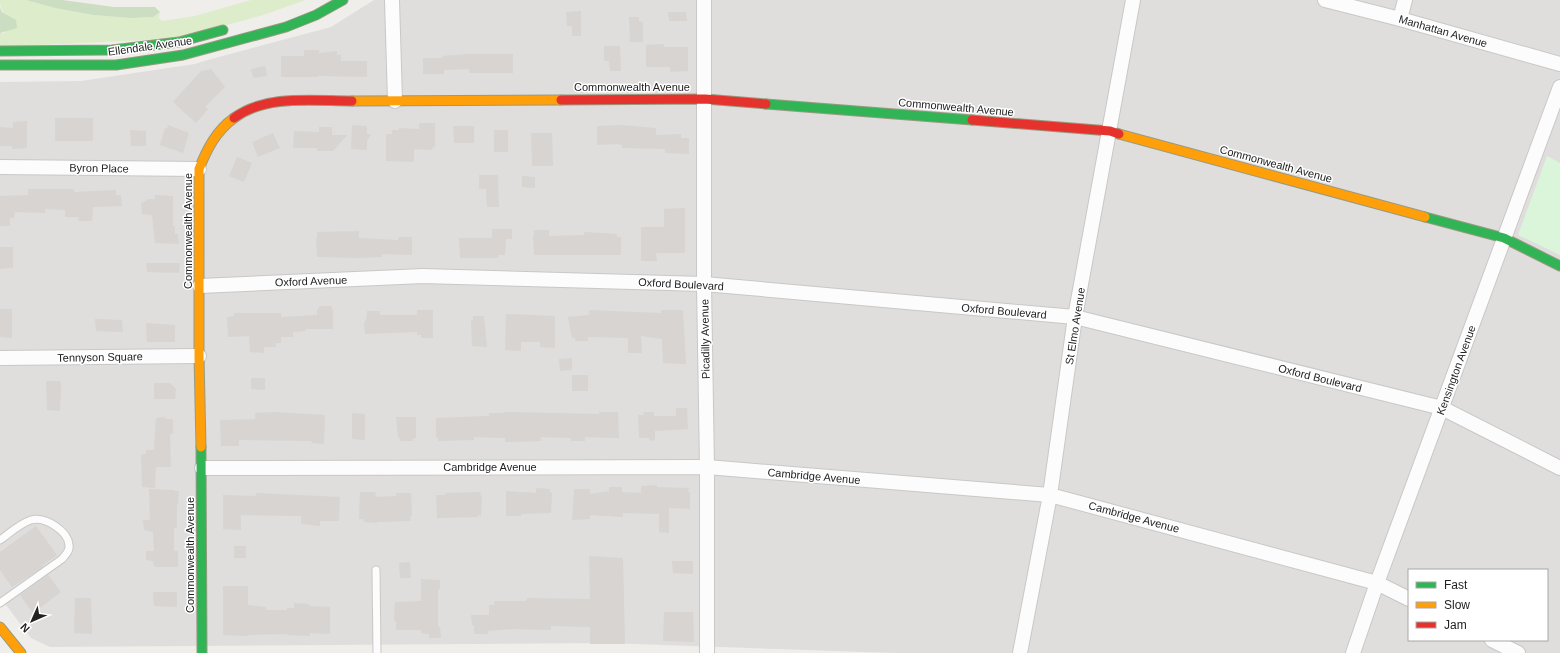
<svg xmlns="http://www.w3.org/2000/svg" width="1560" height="653" font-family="Helvetica,sans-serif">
<rect width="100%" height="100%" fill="#f0eeeb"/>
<path fill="#dfdedc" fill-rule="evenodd" d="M374,0H1560V653H896L605,643L50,647L31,638L0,597V82L81,81L195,64L204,61L331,27ZM1409,570H1547V640H1409Z"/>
<path fill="#ddeccb" d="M0,0H26L55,8L93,15L131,18L153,17L160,12L159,18L162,21L195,16L251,0H306L263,15L205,31L167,39L0,47V33H4L16,20C5,14 0,13 0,0Z"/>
<g fill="#cbdec1">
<path d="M26,0H62L114,7H155L160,12L153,17L131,18L93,15L55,8Z"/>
<path d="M0,8L2,12L16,20L17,28L0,33Z"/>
</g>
<path fill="#daf5da" d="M1547,156L1560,163V255L1518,235Z"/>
<g fill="#d7d4d2">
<path d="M581,11V36H572V26H567L566,12Z"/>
<path d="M668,12H686L687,21H669Z"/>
<path d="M629,17H639V21L643,22V42H630Z"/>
<path d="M664,44V47H688V71L670,72V67H646V45Z"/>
<path d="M604,46H620L621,71H610L609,61H604Z"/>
<path d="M304,50H319V53L337,51V55H341V61H367V77L318,76V77H281V56H304Z"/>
<path d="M468,54H513V73H469V69L444,70V74H423V58H443L442,56Z"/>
<path d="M265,66L267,76L253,78L251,69Z"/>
<path d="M211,69L225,87L205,107L208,109L196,123L173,102L201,71Z"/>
<rect x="55" y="118" width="38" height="23"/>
<path d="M27,121V148L12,149V146H0V127L13,128V122Z"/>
<path d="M419,123H435V147H433L432,150L414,149V162L386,161V134H392V130H399V128L419,129Z"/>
<path d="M168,125L189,133L183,153L160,145L165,128L167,129Z"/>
<path d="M352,125L367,126V134H371L367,141V150L351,149Z"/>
<path d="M621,125L656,128V135L681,134V138H689V154L665,153V149L622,148V145L617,144L597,145V126Z"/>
<path d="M453,126H474V143H454Z"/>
<path d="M319,127H332V135H347L333,151H317V148H293L294,131L319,132Z"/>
<path d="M130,130L146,131V146H131Z"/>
<rect x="494" y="130" width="14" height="22"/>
<path d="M273,133L280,148L258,157L252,142Z"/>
<path d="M531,133H552L553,166H532Z"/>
<path d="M237,157L252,163L244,182L229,176Z"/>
<path d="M479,175H498L499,207H487L486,189H479Z"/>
<path d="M522,176L535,177V188L522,187Z"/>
<path d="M28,189H74V191L75,192L116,190V195H121L122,206L93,207L92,221H78L79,217H65V210L45,209V213L15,212L14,218H10V226H0V196L28,195Z"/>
<path d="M155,195L173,196V226H175V234H178L179,244L155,243L152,215L142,214L141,203L149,199H155Z"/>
<path d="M685,208V253H656L657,261H641V227H664V209Z"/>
<path d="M492,229H512V239H506L505,255H498V258H460L459,238H492Z"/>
<path d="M534,230H549V236L584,235V232L617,234V237H621V255H534L533,236H534Z"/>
<path d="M359,231V238L398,240L399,237H412V255L382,254V257L359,258L317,257L316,238H317V232Z"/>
<path d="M0,247H13V268L0,269Z"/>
<path d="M146,263H180L179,273L147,272Z"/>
<path d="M319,306H332V310H333V329H305L306,331L293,332V337H281V343H276V347H264V353L250,352L249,336L228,337L227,317L234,316V313H281V317L317,315V309H319Z"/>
<path d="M0,309H12V338L0,337Z"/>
<path d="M417,310H433V338H421V335H417V332L365,334L364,323L366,320L367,311H380V314L381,315H417Z"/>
<path d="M589,310L661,313V310H683L686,364L663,363L662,339L641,336L642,353H628V338L588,337V341H575V338H572L568,317L589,315Z"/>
<path d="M506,314L555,316V348L540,347V342H521V351L505,350Z"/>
<path d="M473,316H484L487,347L472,346L471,320H473Z"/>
<path d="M95,319L122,320L123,332L96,331Z"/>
<path d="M146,323L175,325V342H147Z"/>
<path d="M572,358V370L560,371L559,359Z"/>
<rect x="572" y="375" width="16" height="16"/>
<path d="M251,378H265V390L251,389Z"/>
<path d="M46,381H60L61,385L60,411L47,410Z"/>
<path d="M154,383H170L176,389L175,399H154Z"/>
<path d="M676,408H687L688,429L655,431V440L650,441L649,438H639L638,415H644L643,412H654V416H676Z"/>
<path d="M273,412L325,415L324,444L311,443L312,441L239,440V446H221L220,420L255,419V413Z"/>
<path d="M504,412L599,414V412H618L619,438L585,437V441H571V438L541,437V441L505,442V438L474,437V440L438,441V437L436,438V418L489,416V413H504Z"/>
<path d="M352,413L365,414V440L352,439Z"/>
<path d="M165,417V419H173V434H170L171,467H156L155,488L142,487L141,455L146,454V450H154L156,418Z"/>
<path d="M396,417H416V438L412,439L413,441H401L400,438L398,437Z"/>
<path d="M657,485V487L689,488L688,492H690V509L669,508V533L659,532V514L623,513V517L590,515V519L572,520L574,489H590V494L609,491V487H622V492L641,493V486Z"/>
<path d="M536,488L550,489V493L552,492L551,513L521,514V516H506V491L536,493Z"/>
<path d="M149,489L174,490L175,491H179L178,505L177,504V528H174V551H178V567H156L154,566L153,561L146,560V551H154L153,532L144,530L143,520H150Z"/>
<path d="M360,492H376L375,497L396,496V493H411L412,516H410L411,521L377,522V523L364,522L363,519H359Z"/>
<path d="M481,492L480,496L482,495L481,516L478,515V517L437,518L436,495H446L445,493Z"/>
<path d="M256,493L340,497L339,521H320V526L301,524V516L241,515V530L223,529V495L256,496Z"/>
<path d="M36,526L57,555L42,566L43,567L12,587L0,570V552Z"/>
<rect x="234" y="546" width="12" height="12"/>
<path d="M589,556L623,558L625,644H590V627L551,626V630L515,629L488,631V634H474V626L472,625L471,615H489V605H494V601H526L527,598L590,599Z"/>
<path d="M672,561H693V574L673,573Z"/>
<path d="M410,562L411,578H400L399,563Z"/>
<path d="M48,575L61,592L33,613L20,595Z"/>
<path d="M421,579L440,580V589H438V627H440L441,638H429V634L421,633V630H396V621H394L395,602L421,601Z"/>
<path d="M223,586H248V605L266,607V610H287V608H294V603L309,604V606L330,607V634L310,633V636L287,635V634L248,635V636L223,635Z"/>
<path d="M153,592H177V607L154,606Z"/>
<path d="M75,598H91L92,634L74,633Z"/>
<path d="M664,612H693L694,642L663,641Z"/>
</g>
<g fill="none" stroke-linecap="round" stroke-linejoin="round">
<defs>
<g id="lane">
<path d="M0,540C10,533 19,524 31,520C45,516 68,531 69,545C70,551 66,554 62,559L0,603"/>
<path d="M376,570L377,653"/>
</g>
<g id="street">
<path d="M392,0L395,101"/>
<path d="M704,0V284L707,467V653"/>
<path d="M1325,0L1400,19L1560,64"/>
<path d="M1400,19L1405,0"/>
<path d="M0,167L199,169"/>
<path d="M200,286L423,276L704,284L1075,317L1442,408L1560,468"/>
<path d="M0,358L199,356"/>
<path d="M202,468L707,467L1050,495L1377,583L1409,599"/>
<path d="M1492,640L1518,653"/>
<path d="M1020,653L1050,495L1075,317L1133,0"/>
<path d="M1353,653L1377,583L1560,87"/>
</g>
<g id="fast">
<path d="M0,51L112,50L179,42L223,30"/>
<path d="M0,65H116L183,55L286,27L316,15L343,0"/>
<path d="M766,104L972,120"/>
<path d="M1425,217L1504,238L1560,266"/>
<path d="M201,447L202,653"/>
</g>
<g id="slow">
<path d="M352,101L561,100"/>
<path d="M1119,134L1425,217"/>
<path d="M201,447L199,356V169C207,149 216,131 234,118"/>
<path d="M0,627L21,653"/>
</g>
<g id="jam">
<path d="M561,100L705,99L766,104"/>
<path d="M234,118C266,94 314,101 352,101"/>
<path d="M972,120L1110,131L1119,134"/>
</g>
</defs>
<use href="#lane" stroke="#c9c8c7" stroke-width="9"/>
<use href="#street" stroke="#c9c8c7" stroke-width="16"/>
<use href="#fast" stroke="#999a82" stroke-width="11"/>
<use href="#slow" stroke="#999a82" stroke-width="11"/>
<use href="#jam" stroke="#999a82" stroke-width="11"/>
<use href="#lane" stroke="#fdfcfc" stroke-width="7"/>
<use href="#street" stroke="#fdfcfc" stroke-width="14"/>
<use href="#fast" stroke="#30b455" stroke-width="9"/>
<use href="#slow" stroke="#ff9f0a" stroke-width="9"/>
<use href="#jam" stroke="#e5322d" stroke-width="9"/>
</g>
<g text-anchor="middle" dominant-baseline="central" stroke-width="3" stroke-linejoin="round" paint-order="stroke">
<g font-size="11" fill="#222" stroke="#fff">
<text transform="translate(1443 31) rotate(16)">Manhattan Avenue</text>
<text transform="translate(150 46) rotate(-8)">Ellendale Avenue</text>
<text x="632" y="87">Commonwealth Avenue</text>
<text transform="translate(956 107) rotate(5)">Commonwealth Avenue</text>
<text transform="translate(1276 164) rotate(15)">Commonwealth Avenue</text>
<text transform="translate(99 168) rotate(1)">Byron Place</text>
<text transform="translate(188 231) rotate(-90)">Commonwealth Avenue</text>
<text transform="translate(311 281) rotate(-2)">Oxford Avenue</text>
<text transform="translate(681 284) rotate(3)">Oxford Boulevard</text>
<text transform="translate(1004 311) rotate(5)">Oxford Boulevard</text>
<text transform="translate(1075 326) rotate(-81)">St Elmo Avenue</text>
<text transform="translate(705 339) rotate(-91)">Picadilly Avenue</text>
<text transform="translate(100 357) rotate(-1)">Tennyson Square</text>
<text transform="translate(1456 370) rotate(-70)">Kensington Avenue</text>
<text transform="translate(1320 378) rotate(14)">Oxford Boulevard</text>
<text x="490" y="467">Cambridge Avenue</text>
<text transform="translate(814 476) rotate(5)">Cambridge Avenue</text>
<text transform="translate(1134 517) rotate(15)">Cambridge Avenue</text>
<text transform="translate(190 555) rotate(-90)">Commonwealth Avenue</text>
</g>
</g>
<rect x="1408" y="569" width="140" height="72" fill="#ffffff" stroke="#a7a7a7"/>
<rect x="1416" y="582" width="20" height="6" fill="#30b455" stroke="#a7a7a7"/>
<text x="1444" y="589" font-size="12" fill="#222222">Fast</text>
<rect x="1416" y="602" width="20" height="6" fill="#ff9f0a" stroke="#a7a7a7"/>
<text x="1444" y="609" font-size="12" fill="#222222">Slow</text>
<rect x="1416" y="622" width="20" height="6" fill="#e5322d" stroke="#a7a7a7"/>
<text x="1444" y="629" font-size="12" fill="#222222">Jam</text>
<g transform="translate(32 621) rotate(225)" stroke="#ffffff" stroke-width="3" paint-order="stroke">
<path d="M0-3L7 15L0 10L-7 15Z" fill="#222222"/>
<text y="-6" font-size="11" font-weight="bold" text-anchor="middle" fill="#222222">N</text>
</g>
</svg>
